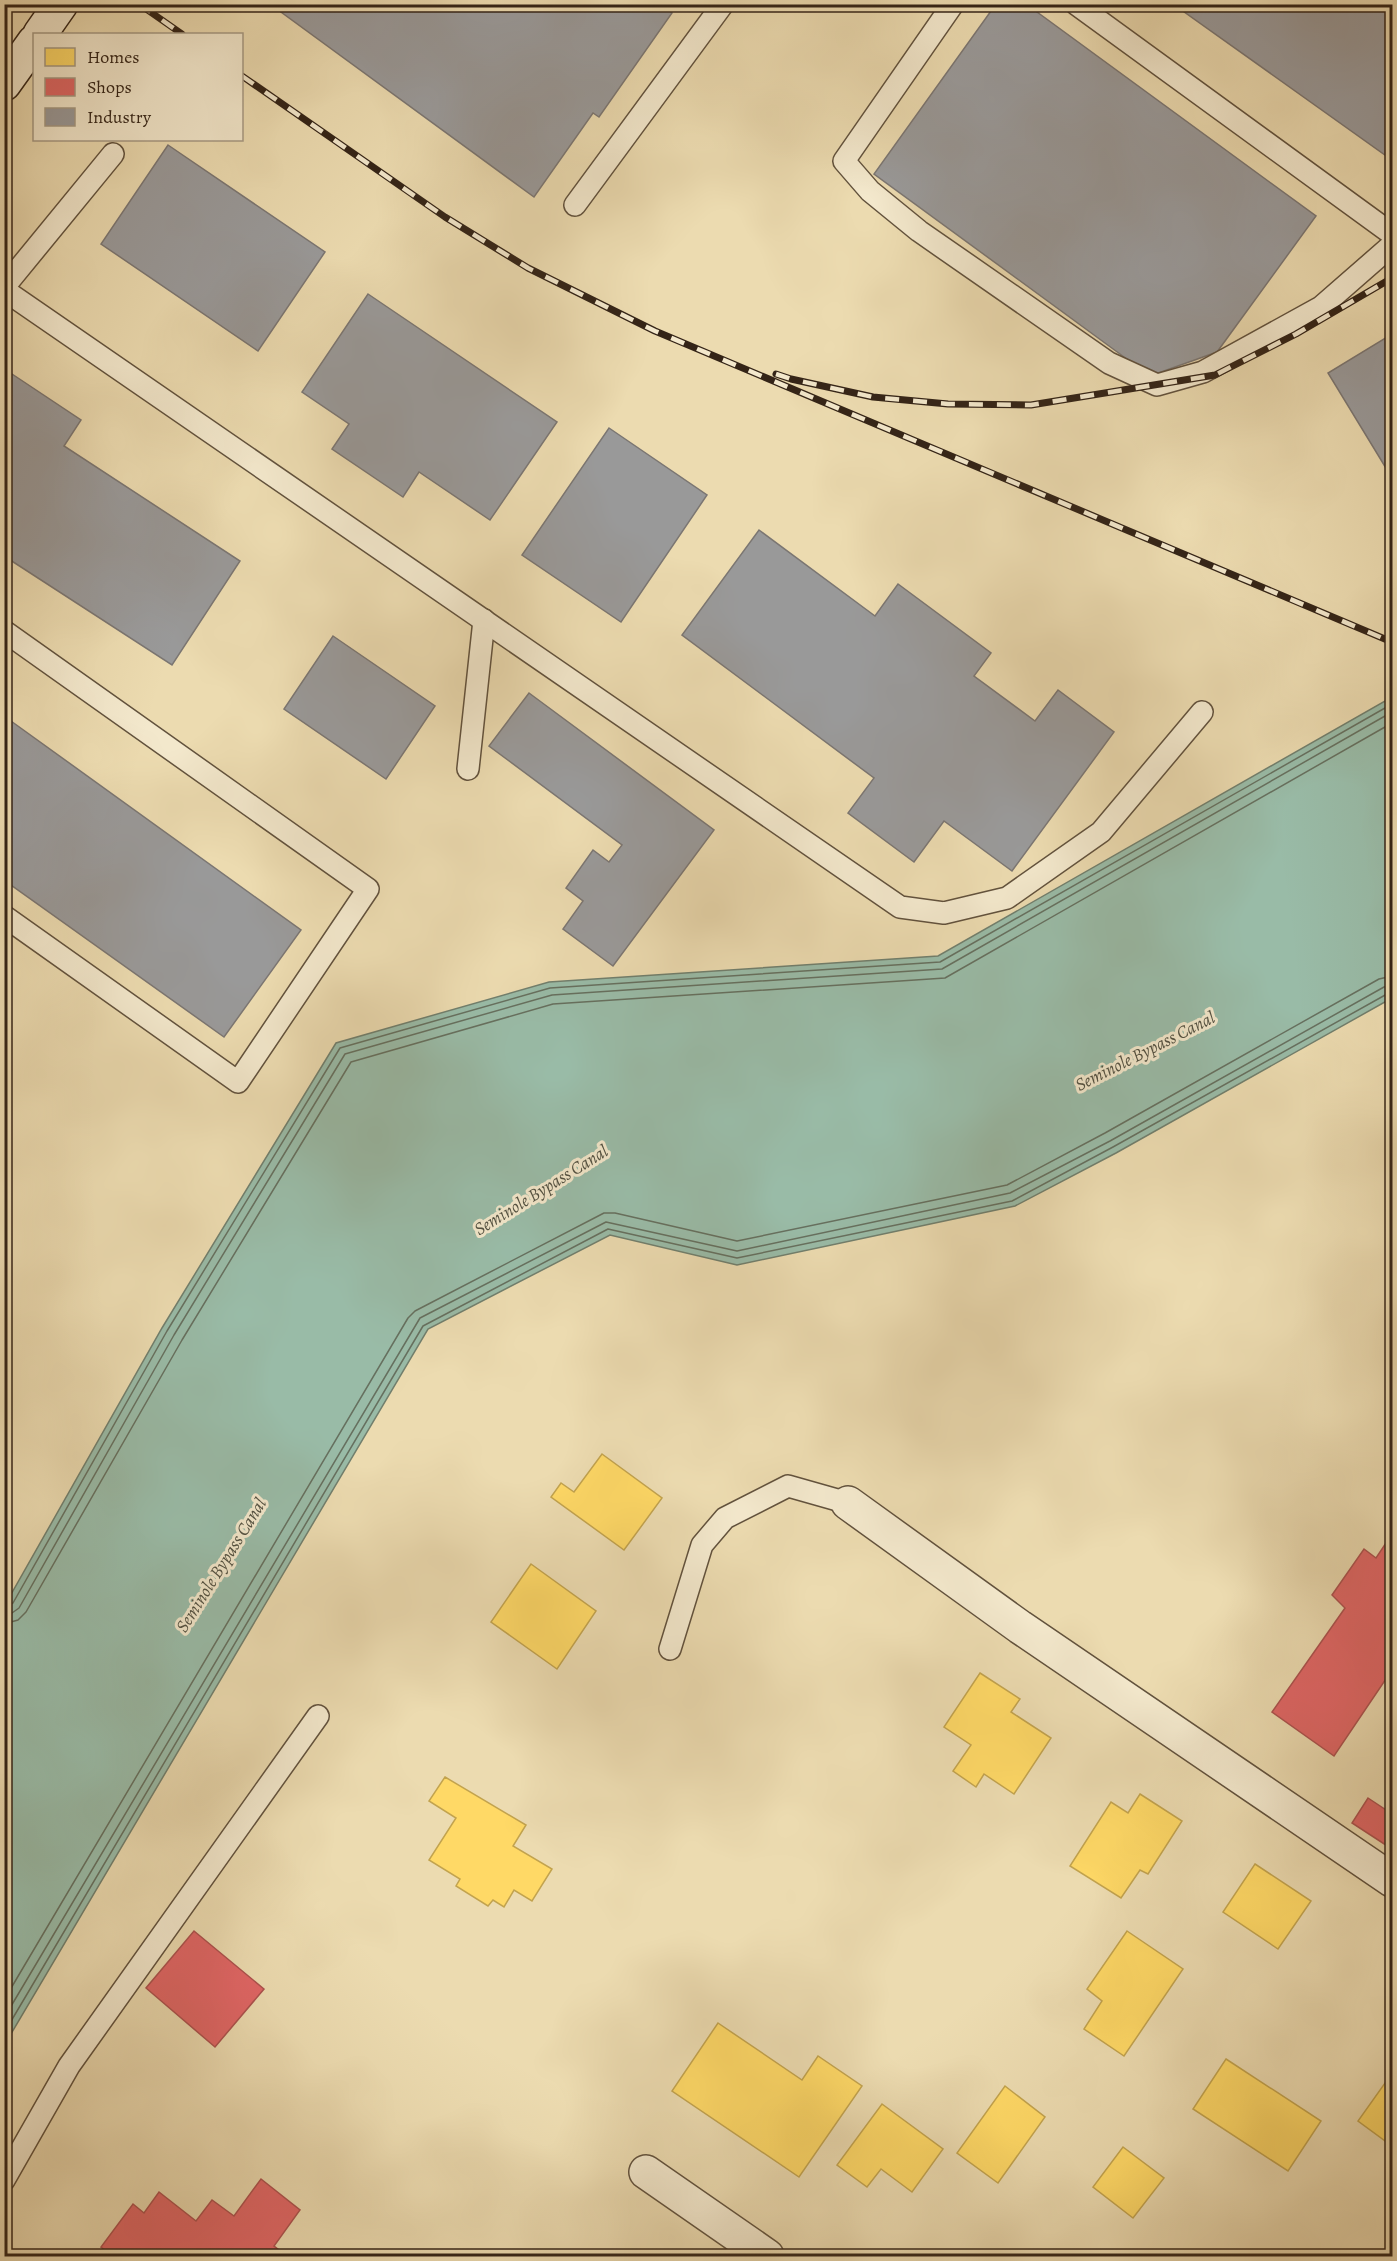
<svg xmlns="http://www.w3.org/2000/svg" width="1397" height="2261" font-family="Alegreya,serif">
<rect width="100%" height="100%" fill="#ecdbb0"/>
<filter id="stains"><feTurbulence type="fractalNoise" baseFrequency=".00333" numOctaves="4"/><feColorMatrix values="0 0 0 0 .2 0 0 0 0 .09 0 0 0 0 .02 0 0 0 .5 -.17"/></filter>
<radialGradient id="worn" r=".72"><stop offset=".6" stop-color="#630" stop-opacity="0"/><stop offset="1" stop-color="#630" stop-opacity=".3"/></radialGradient>
<path fill="#99bba7" stroke="#717f6d" stroke-width="1.5" d="M1392,697V998L1116,1153L1015,1206L737,1265L610,1235L428,1329L5,2044V1605L162,1328L336,1043L549,982L938,956Z"/>
<g fill="#ffd966" stroke="#c2a34e" stroke-width="1.5">
<path d="M602,1454L662,1498L624,1550L551,1497L561,1483L574,1492Z"/>
<path d="M531,1564L596,1611L557,1669L491,1622Z"/>
<path d="M980,1673L1020,1699L1011,1712L1051,1738L1014,1794L984,1774L976,1787L953,1771L971,1745L944,1727Z"/>
<path d="M445,1777L526,1825L513,1846L552,1869L532,1901L514,1890L504,1907L493,1900L488,1906L456,1886L460,1879L429,1860L456,1818L429,1801Z"/>
<path d="M1140,1794L1182,1821L1148,1874L1140,1870L1121,1898L1070,1866L1111,1802L1128,1813Z"/>
<path d="M1255,1864L1311,1901L1278,1949L1223,1912Z"/>
<path d="M1127,1931L1183,1969L1124,2056L1084,2029L1102,2001L1087,1989Z"/>
<path d="M718,2023L802,2080L818,2056L862,2086L799,2177L672,2091Z"/>
<path d="M1226,2059L1321,2121L1288,2171L1193,2109Z"/>
<path d="M1390,2076L1392,2079V2146L1358,2121Z"/>
<path d="M1005,2086L1045,2117L998,2183L957,2153Z"/>
<path d="M882,2104L943,2149L912,2192L881,2169L867,2187L837,2165Z"/>
<path d="M1123,2147L1164,2178L1133,2218L1093,2187Z"/>
</g>
<g fill="#e06666" stroke="#ac524e" stroke-width="1.5">
<path d="M1392,1534V1670L1334,1756L1272,1712L1345,1608L1332,1595L1364,1549L1376,1558Z"/>
<path d="M1368,1798L1392,1814V1849L1352,1823Z"/>
<path d="M194,1931L264,1989L215,2047L146,1988Z"/>
<path d="M261,2179L300,2210L274,2246L287,2256H112L101,2247L133,2204L144,2213L159,2192L196,2221L212,2200L234,2216Z"/>
</g>
<g fill="#999" stroke="#7b7672" stroke-width="1.5">
<path d="M270,4H659L672,13L599,117L593,113L534,197Z"/>
<path d="M996,4H1026L1316,216L1217,352L1150,376L874,174Z"/>
<path d="M1173,4H1392V160Z"/>
<path d="M168,145L325,252L258,351L101,244Z"/>
<path d="M368,294L557,422L490,520L419,472L403,497L332,449L349,424L302,392Z"/>
<path d="M1392,334V478L1328,373Z"/>
<path d="M6,370L81,420L64,446L240,561L172,665L4,556Z"/>
<path d="M609,428L707,495L621,622L522,555Z"/>
<path d="M759,530L875,616L898,584L991,653L974,676L1035,721L1058,690L1114,732L1012,871L944,821L914,862L848,813L874,778L682,635Z"/>
<path d="M333,636L435,706L386,779L284,709Z"/>
<path d="M529,693L714,830L613,966L563,929L583,901L566,888L593,850L609,862L622,845L489,746Z"/>
<path d="M4,716L301,930L224,1037L4,880Z"/>
</g>
<g fill="none" stroke-linecap="round" stroke-linejoin="round">
<g stroke="#66705f" stroke-width="1.5">
<path d="M4,1607L13,1603L167,1331L340,1048L550,988L940,962L1392,704"/>
<path d="M4,1615L12,1613L19,1608L174,1335L345,1054L552,995L942,969L1392,712"/>
<path d="M4,1624L18,1620L26,1612L182,1340L351,1062L553,1004L945,978L1392,723"/>
<path d="M4,2000L408,1318L415,1311L604,1213H615L737,1241L1007,1185L1105,1133L1379,979L1392,976"/>
<path d="M4,2018L420,1318L606,1222L737,1251L1010,1193L1110,1141L1384,987L1392,985"/>
<path d="M4,2033L423,1326L608,1229L737,1258L1012,1201L1113,1147L1387,994L1392,993"/>
</g>
<defs>
<g id="lane">
<path d="M953,4L844,161L870,191L919,231L1109,363L1157,385L1203,372L1321,307L1392,245"/>
<path d="M1076,4L1392,234"/>
<path d="M575,205L723,4"/>
<path d="M4,287L113,154"/>
<path d="M4,290L900,907L944,913L1007,898L1101,832L1202,712"/>
<path d="M4,631L368,889L238,1082L4,916"/>
<path d="M468,769L484,620"/>
<path d="M670,1649L702,1545L725,1518L788,1486L848,1503"/>
<path d="M4,2180L69,2066L318,1716"/>
</g>
<g id="street">
<path d="M848,1503L1020,1627L1392,1880"/>
<path d="M646,2172L767,2256"/>
</g>
<g id="secondary">
<path d="M40,34L61,4"/>
<path d="M4,84L34,42"/>
</g>
</defs>
<use href="#lane" stroke="#62523d" stroke-width="24"/>
<use href="#street" stroke="#62523d" stroke-width="36"/>
<use href="#secondary" stroke="#342417" stroke-width="36"/>
<use href="#lane" stroke="#f3e8cc" stroke-width="21"/>
<use href="#street" stroke="#f3e8cc" stroke-width="33"/>
<use href="#secondary" stroke="#f3e8cc" stroke-width="33"/>
<defs>
<g id="rail">
<path d="M139,4L182,34"/>
<path d="M242,76L445,217L528,268L655,331L1392,642"/>
<path d="M776,374L791,379L873,397L948,404L1031,405L1111,392L1215,375L1296,334L1392,278"/>
</g>
</defs>
<use href="#rail" stroke="#342417" stroke-width="7"/>
<use href="#rail" stroke="#f3e8cc" stroke-width="4.5" stroke-dasharray="14" stroke-linecap="butt"/>
</g>
<g text-anchor="middle" dominant-baseline="central" stroke-width="6" stroke-linejoin="round" paint-order="stroke">
<g font-size="18" font-style="italic" fill="#525142" stroke="#f3e8cc">
<text transform="translate(1145 1051) rotate(-27)">Seminole Bypass Canal</text>
<text transform="translate(541 1190) rotate(-32)">Seminole Bypass Canal</text>
<text transform="translate(221 1565) rotate(-58)">Seminole Bypass Canal</text>
</g>
</g>
<rect width="1397" height="2261" fill="none" stroke="#ecdbb0" stroke-width="24"/>
<rect x="6" y="6" width="1385" height="2249" fill="none" stroke="#342417" stroke-width="3"/>
<rect x="12" y="12" width="1373" height="2237" fill="none" stroke="#342417" stroke-width="1.5"/>
<rect x="33" y="33" width="210" height="108" fill="#f3e8cc" stroke="#a79a84" stroke-width="1.5"/>
<rect x="45" y="48" width="30" height="18" fill="#ffd966" stroke="#a79a84" stroke-width="1.5"/>
<text x="87" y="63" font-size="18" fill="#342417">Homes</text>
<rect x="45" y="78" width="30" height="18" fill="#e06666" stroke="#a79a84" stroke-width="1.5"/>
<text x="87" y="93" font-size="18" fill="#342417">Shops</text>
<rect x="45" y="108" width="30" height="18" fill="#999999" stroke="#a79a84" stroke-width="1.5"/>
<text x="87" y="123" font-size="18" fill="#342417">Industry</text>
<rect width="100%" height="100%" filter="url(#stains)"/>
<rect width="100%" height="100%" fill="url(#worn)"/>
</svg>
